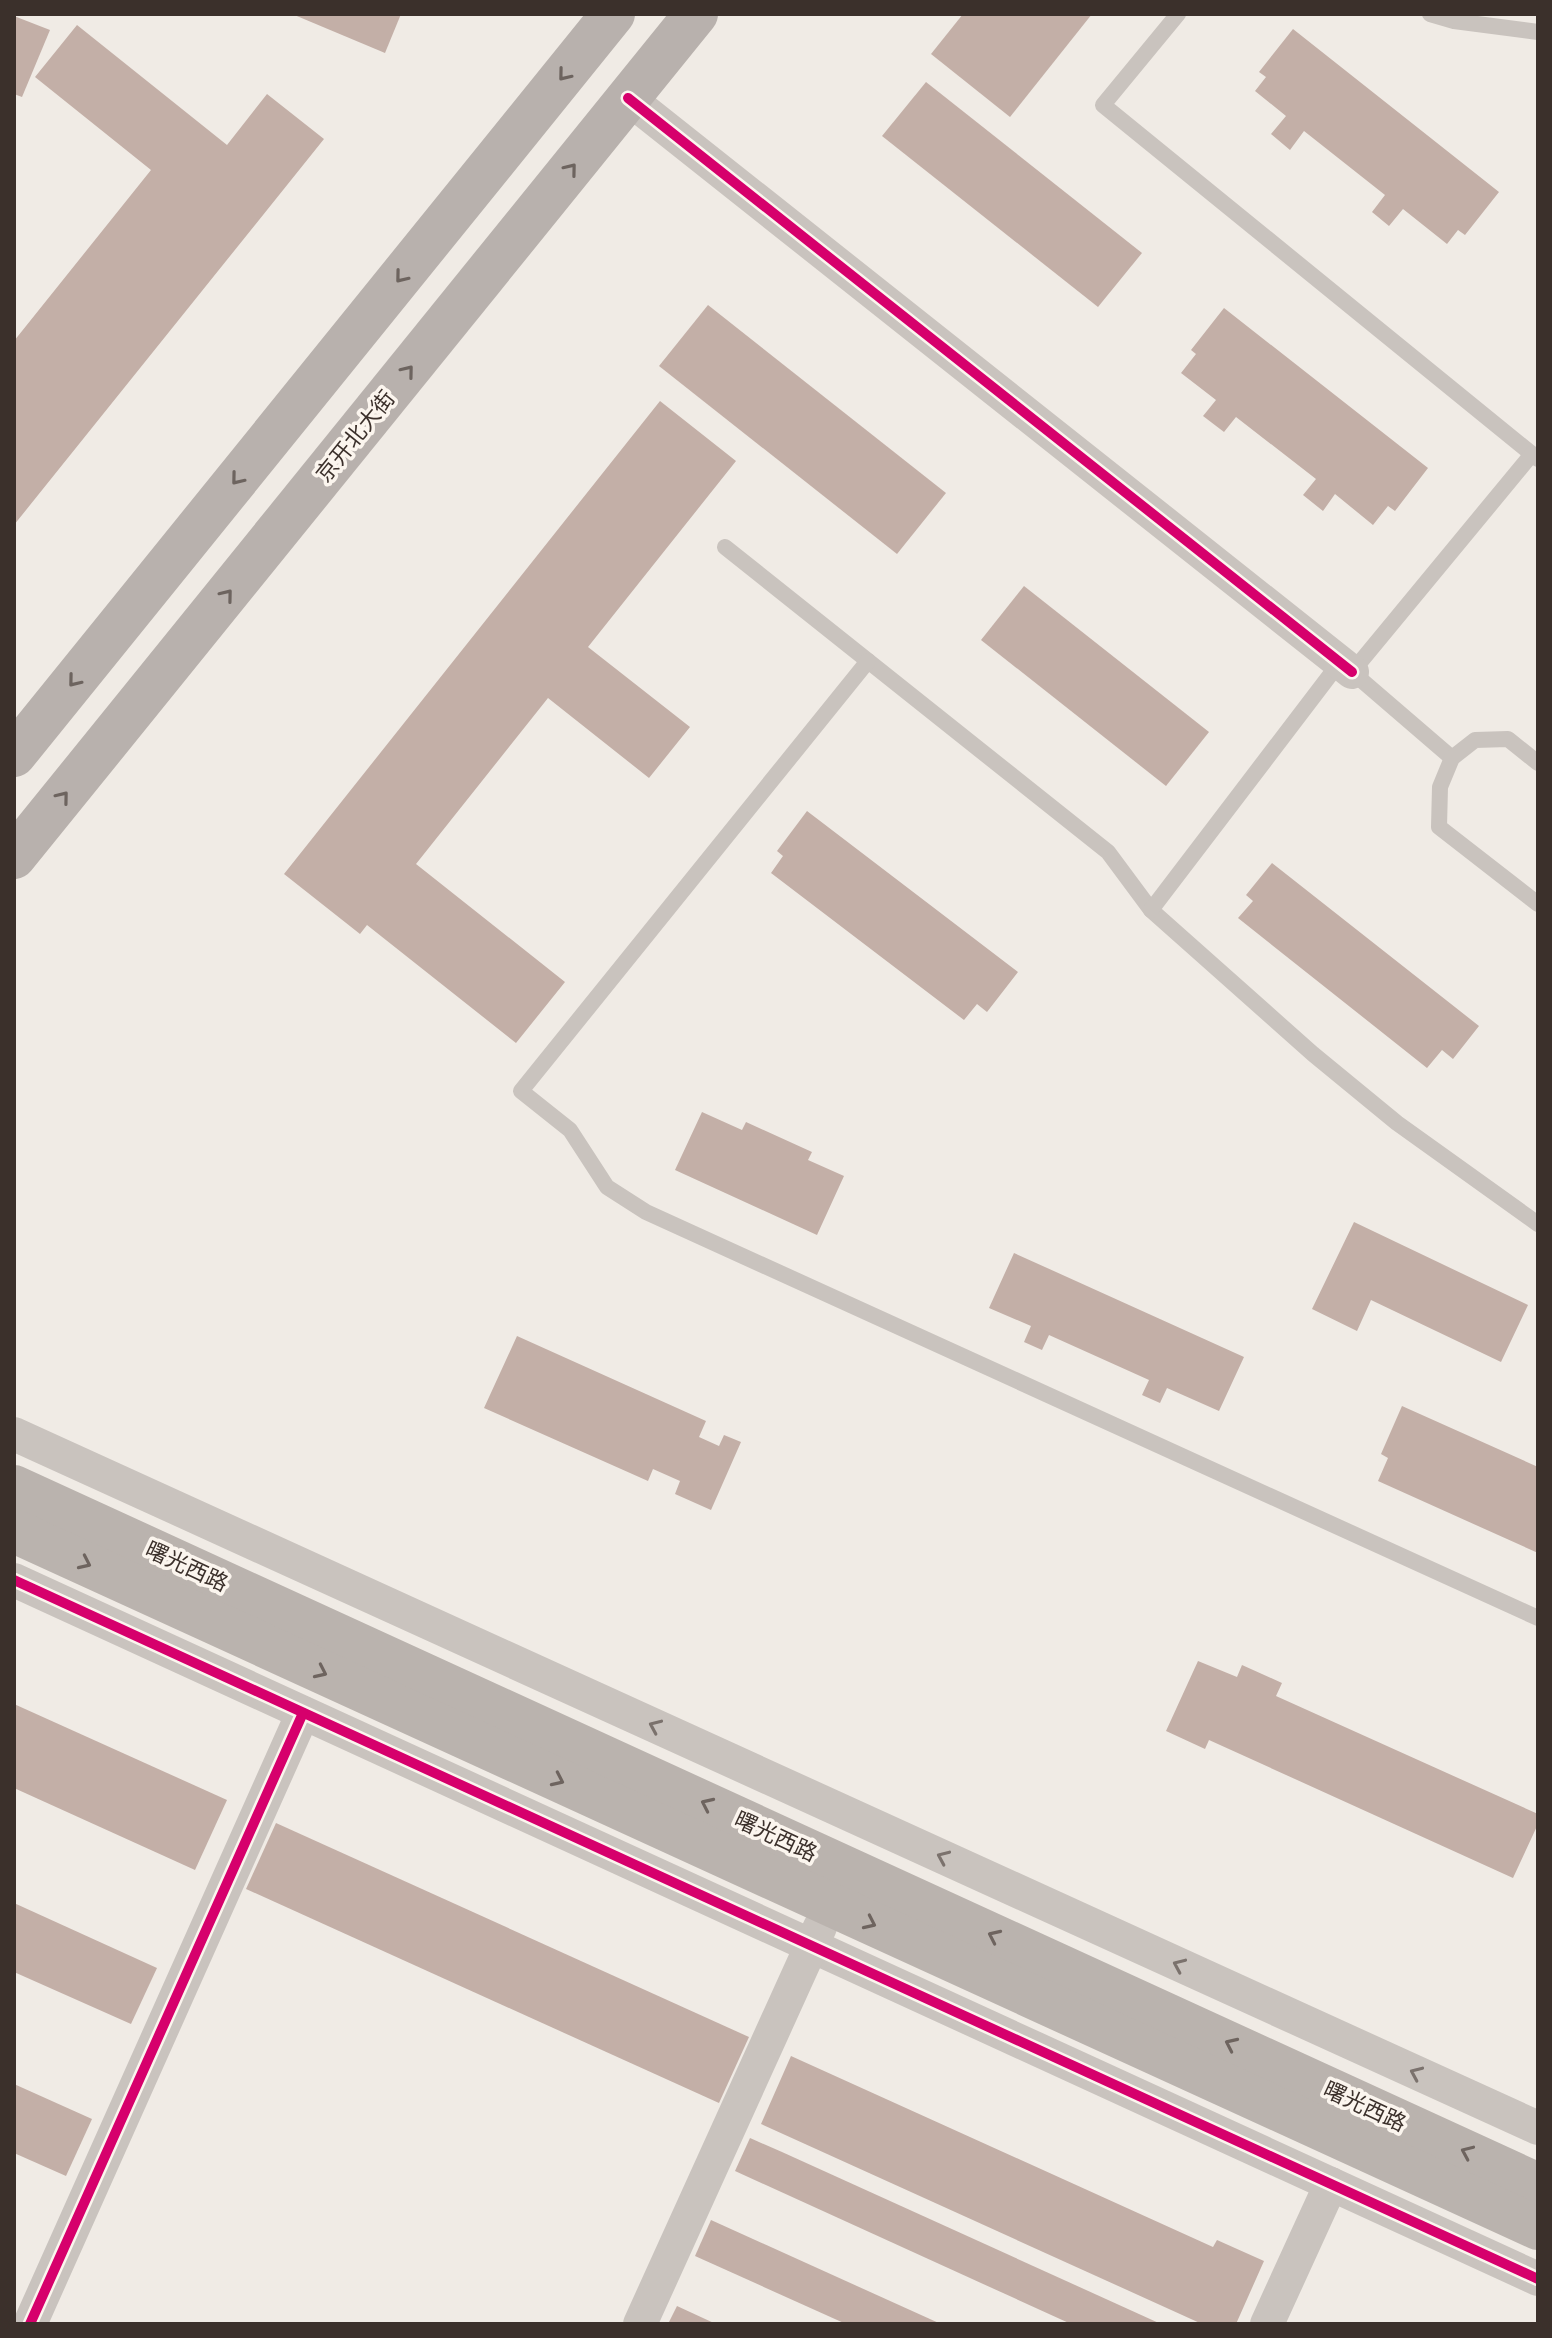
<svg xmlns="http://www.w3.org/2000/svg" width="1552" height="2338" font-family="'Space Grotesk','Noto Sans SC',sans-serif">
<rect width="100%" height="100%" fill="#f0ebe5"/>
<g fill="#c3afa7">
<path d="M292,14H401L385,53Z"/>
<path d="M963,14H1092L1010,117L931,54Z"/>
<path d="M14,16L50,30L22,97L14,94Z"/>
<path d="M77,25L227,145L267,94L324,139L14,525V341L151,170L35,77Z"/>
<path d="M1293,29L1499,192L1465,235L1458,230L1447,244L1403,209L1389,226L1372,212L1385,195L1304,131L1290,150L1271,134L1286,116L1255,91L1266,77L1259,72Z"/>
<path d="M926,82L1142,253L1098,307L882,136Z"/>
<path d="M708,305L946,493L897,554L659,366Z"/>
<path d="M1224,308L1428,468L1395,511L1388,506L1373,525L1335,494L1323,511L1303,495L1316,479L1236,417L1224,432L1203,416L1216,400L1181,373L1196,354L1191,350Z"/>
<path d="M660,401L736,461L588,647L690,727L649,778L548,698L416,864L565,982L516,1043L367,925L360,934L284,874Z"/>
<path d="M1024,586L1209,732L1166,786L981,640Z"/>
<path d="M807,811L1018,972L987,1012L977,1004L964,1020L771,873L783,856L777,851Z"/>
<path d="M1272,863L1479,1026L1453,1059L1442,1050L1427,1068L1238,918L1253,901L1246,895Z"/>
<path d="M702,1112L742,1130L746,1122L812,1152L808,1160L844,1176L817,1235L675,1170Z"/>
<path d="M1354,1222L1528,1305L1501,1362L1371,1300L1357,1331L1312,1309Z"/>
<path d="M1014,1253L1244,1357L1219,1411L1167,1388L1160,1403L1142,1395L1149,1380L1049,1335L1042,1350L1024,1342L1031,1326L989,1308Z"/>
<path d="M517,1336L706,1421L699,1437L719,1446L724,1435L741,1442L711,1510L675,1494L680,1481L653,1469L648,1481L484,1408Z"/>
<path d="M1402,1406L1538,1467V1553L1378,1481L1388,1458L1381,1454Z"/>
<path d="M1198,1661L1237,1677L1242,1665L1282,1683L1276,1696L1538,1814V1824L1513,1878L1209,1740L1205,1749L1166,1731Z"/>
<path d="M14,1704L227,1800L195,1870L14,1788Z"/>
<path d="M276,1823L749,2037L719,2103L246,1889Z"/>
<path d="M14,1903L157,1968L131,2024L14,1972Z"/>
<path d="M791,2056L1213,2247L1217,2240L1264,2261L1236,2324H1202L761,2124Z"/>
<path d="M14,2084L92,2119L66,2176L14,2153Z"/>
<path d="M750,2138L782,2152L1161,2324H1071L735,2171Z"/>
<path d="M711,2220L941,2324H846L695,2256Z"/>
<path d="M677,2306L716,2324H668Z"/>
</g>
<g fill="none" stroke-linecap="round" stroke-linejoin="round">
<g stroke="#c9c3be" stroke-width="16">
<path d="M1178,14L1103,105L1538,459"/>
<path d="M1430,14L1454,21L1538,32"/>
<path d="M725,547L1108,852L1151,910L1313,1054L1397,1123L1538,1224"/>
<path d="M868,661L521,1091L570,1130L607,1187L646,1212L1538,1618"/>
<path d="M1452,758L1352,672L1532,454"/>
<path d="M1538,763L1508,739L1475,740L1452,758L1440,787L1439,827L1538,904"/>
<path d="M1151,910L1340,662"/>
</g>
<g stroke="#c9c3be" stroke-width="34">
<path d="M628,98L1352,672"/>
<path d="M14,1434L1538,2128"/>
<path d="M14,1580L1538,2279"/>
<path d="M30,2324L303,1713"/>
<path d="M640,2324L820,1927"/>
<path d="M1267,2324L1331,2184"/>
</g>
<g stroke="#bab3ae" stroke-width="44">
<path d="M14,1487L1538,2185"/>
<path d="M14,1531L1538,2228"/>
</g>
<g stroke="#b8b1ad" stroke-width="44">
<path d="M14,755L613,14"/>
<path d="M14,857L696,14"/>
</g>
<defs>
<g id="cycleway">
<path d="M628,98L1352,672"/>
<path d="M14,1580L1538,2279"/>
<path d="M30,2324L303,1713"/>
</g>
</defs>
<use href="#cycleway" stroke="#fbf5ee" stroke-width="15"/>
<use href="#cycleway" stroke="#d6006c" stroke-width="10"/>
</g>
<defs><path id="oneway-chevron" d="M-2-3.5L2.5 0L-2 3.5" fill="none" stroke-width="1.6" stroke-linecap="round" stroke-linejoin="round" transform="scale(2)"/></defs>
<g stroke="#6d645f">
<use href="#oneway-chevron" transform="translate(564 75) rotate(129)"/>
<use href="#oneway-chevron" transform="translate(571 169) rotate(-51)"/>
<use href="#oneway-chevron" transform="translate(401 277) rotate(129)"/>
<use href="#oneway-chevron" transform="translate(408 371) rotate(-51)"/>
<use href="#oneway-chevron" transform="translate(237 479) rotate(129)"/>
<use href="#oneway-chevron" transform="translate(227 595) rotate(-51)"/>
<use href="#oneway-chevron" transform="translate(74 681) rotate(129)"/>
<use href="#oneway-chevron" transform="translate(63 797) rotate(-51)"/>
</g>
<g stroke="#6e645f">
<use href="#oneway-chevron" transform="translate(85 1563) rotate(25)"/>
<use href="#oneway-chevron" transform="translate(321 1672) rotate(25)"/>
<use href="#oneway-chevron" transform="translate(558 1780) rotate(25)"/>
<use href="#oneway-chevron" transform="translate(707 1804) rotate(-155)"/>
<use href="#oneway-chevron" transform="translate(870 1923) rotate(25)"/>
<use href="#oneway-chevron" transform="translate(994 1936) rotate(-155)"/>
<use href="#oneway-chevron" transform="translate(1231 2044) rotate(-155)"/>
<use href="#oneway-chevron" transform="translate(1467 2152) rotate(-156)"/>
</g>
<g stroke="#7b726d">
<use href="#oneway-chevron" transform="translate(655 1726) rotate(-156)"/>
<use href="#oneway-chevron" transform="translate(943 1857) rotate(-156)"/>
<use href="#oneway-chevron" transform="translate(1179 1965) rotate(-156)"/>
<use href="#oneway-chevron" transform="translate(1416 2073) rotate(-156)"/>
</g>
<g text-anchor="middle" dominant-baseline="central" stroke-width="7" stroke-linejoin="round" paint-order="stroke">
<g font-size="22" fill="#3b302b" stroke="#fbf5ee">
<text transform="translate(355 436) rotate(-51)">京开北大街</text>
<text transform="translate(187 1566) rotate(25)">曙光西路</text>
<text transform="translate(776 1836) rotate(25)">曙光西路</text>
<text transform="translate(1365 2106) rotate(25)">曙光西路</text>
</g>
</g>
<rect width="1552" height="2338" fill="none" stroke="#3b302b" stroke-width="32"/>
</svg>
